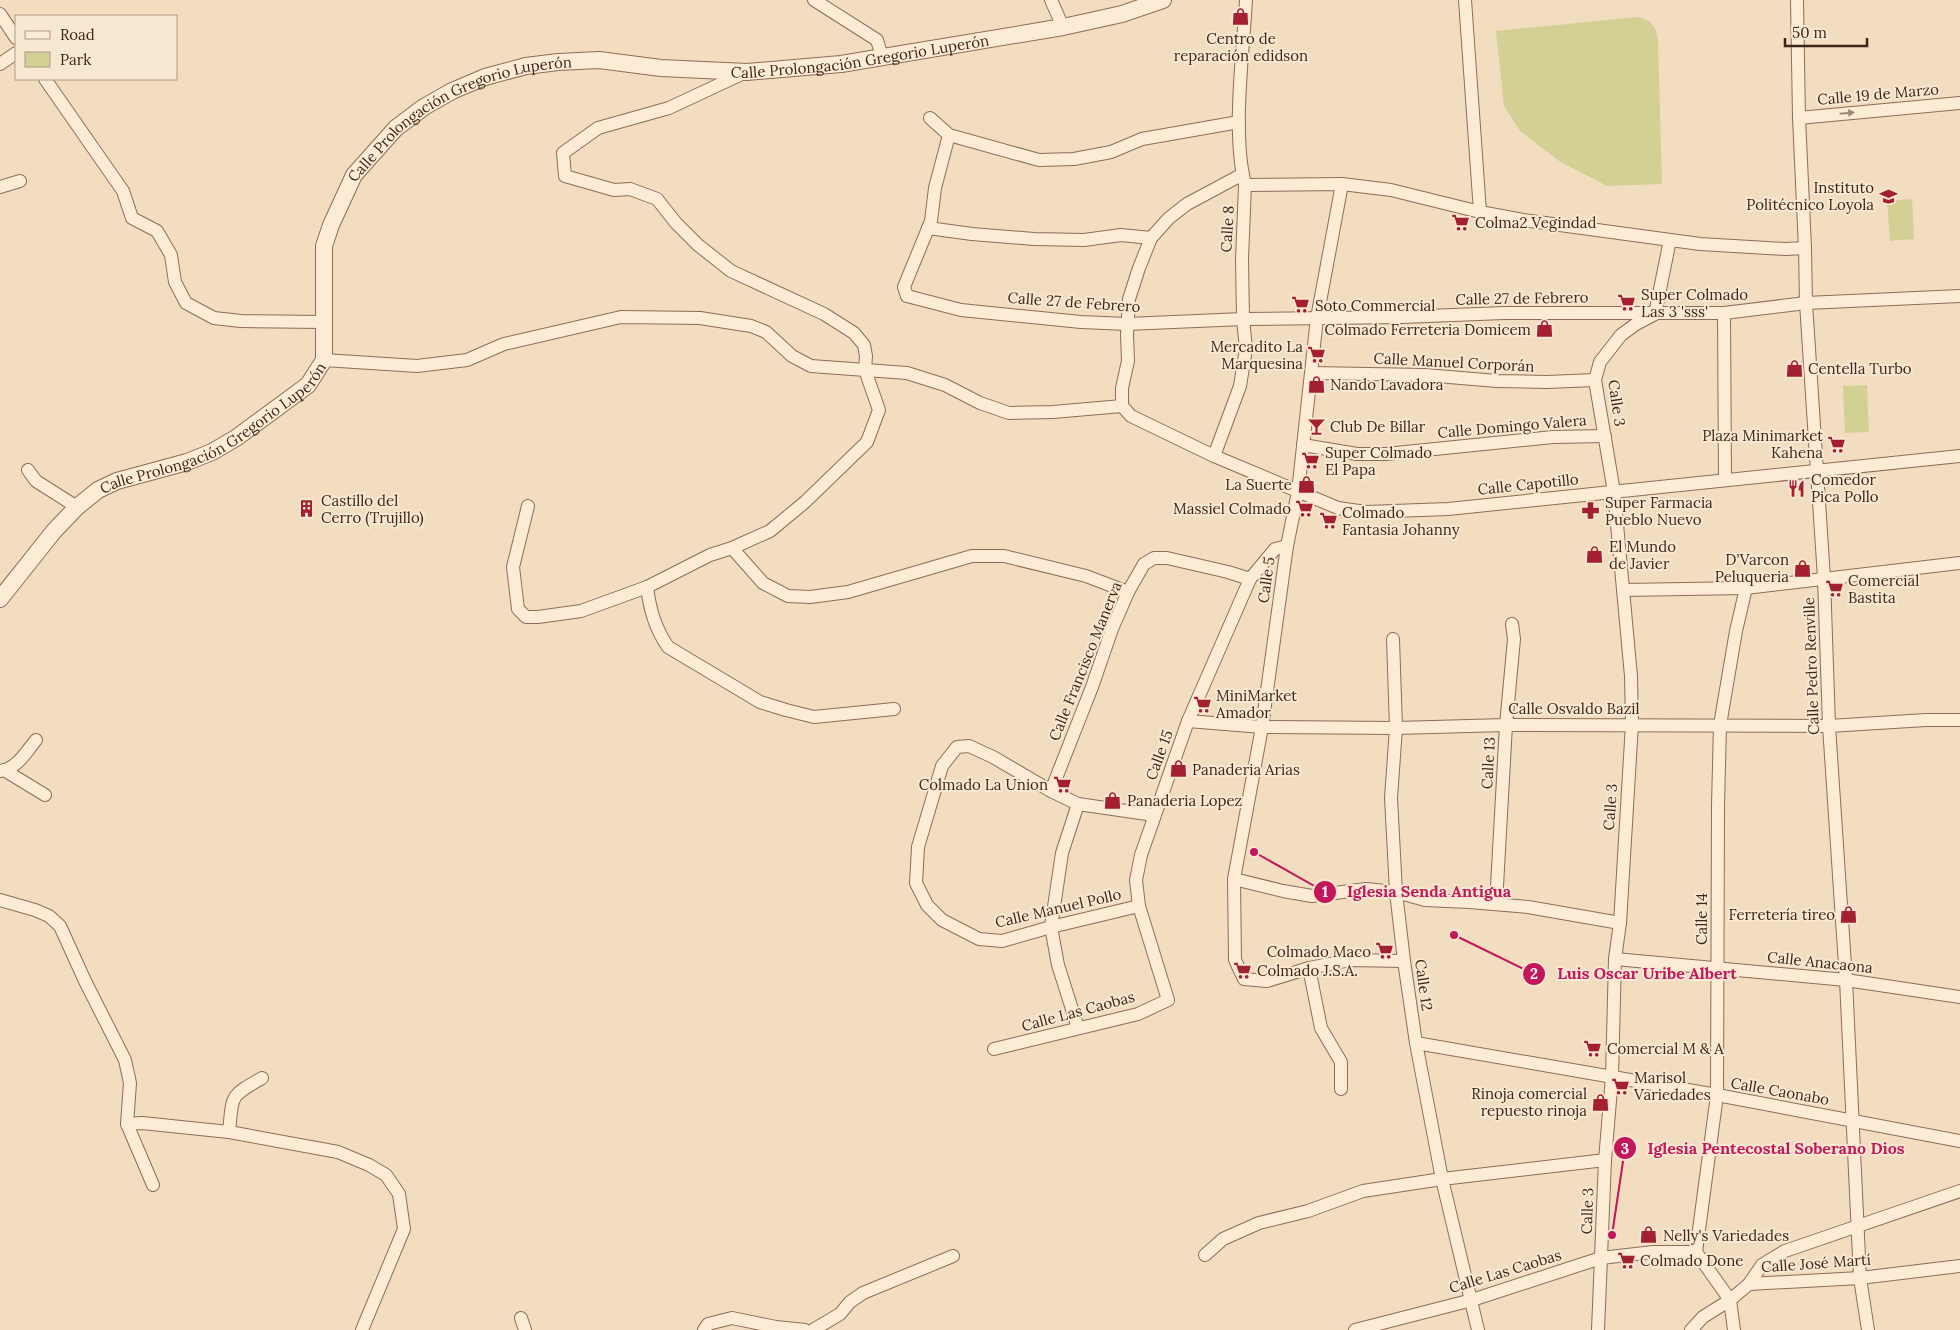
<svg xmlns="http://www.w3.org/2000/svg" width="1960" height="1330" font-family="Lora,serif">
<rect width="100%" height="100%" fill="#f2ddc1"/>
<g fill="#d2d193">
<path d="M1637,17C1651,20 1656,26 1658,40L1662,184L1607,186L1559,161L1520,131L1504,106L1496,31Z"/>
<path d="M1912,199L1914,239L1890,241L1887,201Z"/>
<path d="M1867,385L1869,432L1845,433L1843,386Z"/>
</g>
<g fill="none" stroke-linecap="round" stroke-linejoin="round">
<defs>
<g id="minor">
<path d="M814,0L877,40L880,50V58"/>
<path d="M1051,0L1063,27"/>
<path d="M1465,0L1480,212"/>
<path d="M1797,0L1799,118L1805,248L1806,303L1824,578L1829,726L1846,980L1860,1278L1868,1330"/>
<path d="M0,14L16,38"/>
<path d="M0,64L16,53"/>
<path d="M45,79L123,191L132,218L157,231L171,255L175,282L186,303L214,318L241,321L324,322"/>
<path d="M930,118L949,135L1039,160L1074,159L1111,152L1142,139L1239,122"/>
<path d="M1799,118L1960,103"/>
<path d="M949,135L935,188L931,221L904,287L907,296L961,310L1081,322L1127,324L1243,319L1402,317L1504,313H1724L1806,303L1960,296"/>
<path d="M1342,184L1317,318L1298,492L1287,546L1262,727L1234,879L1235,960L1244,979L1267,981L1309,968L1350,960L1404,961"/>
<path d="M1245,185L1342,184L1391,190L1480,212L1523,220L1700,244L1786,249L1805,248"/>
<path d="M0,187L20,181"/>
<path d="M928,228L972,234L1034,239L1084,240L1121,235L1151,238"/>
<path d="M1724,313L1725,480"/>
<path d="M324,360L417,366L467,360L504,344L621,317L700,318L751,326L766,332L792,356L811,366L907,373L945,385L980,403L1009,413L1053,412L1122,406"/>
<path d="M1312,373L1425,375L1497,381L1547,382L1595,380"/>
<path d="M1122,406L1131,416L1214,456L1338,508L1366,512L1448,509L1960,456"/>
<path d="M1122,406V388L1128,361L1127,335L1129,299L1139,268L1151,238L1169,218L1187,204L1243,174"/>
<path d="M1303,445L1357,454H1386L1553,437L1605,436"/>
<path d="M1214,456L1240,386L1246,349L1243,319L1242,259L1245,185C1232,132 1243,55 1246,0"/>
<path d="M28,470L36,481L77,507"/>
<path d="M528,506L513,567L518,609L526,617H538L581,611L647,587L710,555L732,548L770,531L805,502L867,442L879,410L865,370L866,356L864,345L854,333L824,314L731,271L698,245L676,223L657,199L630,189L614,190L565,176L563,153L598,128L669,108L746,72"/>
<path d="M732,548L763,583L788,596L810,597L848,592L972,556H1004L1086,576L1128,592"/>
<path d="M647,587C650,610 655,628 668,647L760,702L786,710L814,717L894,709"/>
<path d="M1623,590L1746,588L1960,563"/>
<path d="M1393,639L1396,728L1391,798L1396,892L1404,961L1416,1043L1442,1179L1478,1330"/>
<path d="M1188,721L1262,727L1396,728L1506,725L1829,726L1926,720H1960"/>
<path d="M4,770L45,795"/>
<path d="M0,771C17,769 26,752 36,740"/>
<path d="M1051,791L1092,687L1112,629L1128,592L1144,564L1154,558H1167L1228,572L1250,579"/>
<path d="M1078,804L1062,853L1051,927L1058,965L1078,1028"/>
<path d="M1234,879L1283,891L1312,896L1366,889L1396,892L1425,900L1469,902L1528,907L1620,923"/>
<path d="M0,900L35,910L49,916L60,926L85,981L125,1060L130,1083L127,1124L153,1185"/>
<path d="M1496,904L1506,725L1514,639L1512,624"/>
<path d="M1139,906L1051,927L1002,941L979,939L942,920L927,905L916,883L918,847L942,766L957,747L969,746L993,757L1051,791L1078,804L1154,815"/>
<path d="M1615,959L1846,980L1960,997"/>
<path d="M1309,968L1321,1028L1341,1062V1089"/>
<path d="M1416,1043L1717,1095L1960,1141"/>
<path d="M994,1049L1138,1014L1168,1000L1139,906L1136,880L1141,855L1188,721L1250,579L1275,549L1287,546"/>
<path d="M127,1124L142,1123L229,1132L338,1152L369,1165L386,1175L399,1194L404,1229L362,1330"/>
<path d="M229,1132C233,1094 229,1097 262,1078"/>
<path d="M1205,1255L1223,1239L1259,1223L1308,1211L1363,1191L1442,1179L1605,1160"/>
<path d="M1749,1284L1762,1265L1785,1251L1960,1191"/>
<path d="M521,1318L525,1330"/>
<path d="M704,1330L708,1324L732,1318L776,1327L805,1330"/>
<path d="M813,1330L840,1314L850,1302L863,1293L953,1256"/>
<path d="M1355,1330L1472,1300L1601,1258L1653,1252H1696"/>
<path d="M1598,1330L1605,1160L1612,1077L1615,959L1620,923L1632,724L1631,676L1614,492L1595,380L1600,362L1621,335L1636,324L1655,314L1670,240"/>
<path d="M1691,1330L1703,1317L1730,1300L1749,1284L1860,1278L1960,1266"/>
<path d="M1734,1330L1730,1300L1696,1252L1717,1095L1718,806L1720,725L1736,631L1746,588"/>
</g>
<g id="tertiary">
<path id="s1" d="M0,599L54,531L77,507L98,490L117,481L187,462L212,452L236,438L308,385L324,360V246L331,225L354,175L396,128L424,107L452,91L485,77L526,66L558,62L599,60L661,68L747,72L841,64L1063,27L1122,14L1163,0"/>
</g>
</defs>
<use href="#minor" stroke="#8e6d56" stroke-width="14"/>
<use href="#tertiary" stroke="#8e6d56" stroke-width="18"/>
<use href="#minor" stroke="#fcebd5" stroke-width="12"/>
<use href="#tertiary" stroke="#fcebd5" stroke-width="16"/>
</g>
<defs><path id="oneway-solid" d="M-6-.8H1V-3.2L6.5 0L1 3.2V.8H-6Z" transform="scale(1.25)"/></defs>
<use fill="#9c8978" href="#oneway-solid" transform="translate(1847 113) rotate(-5)"/>
<defs>
<symbol id="shop-bare" viewBox="-9 -9 18 18"><path d="M-5-2.5h2.3a2.7 3.5 0 0 1 5.4 0H5L5.5 6h-11ZM-1.5-2.5h3a1.5 2.3 0 0 0-3 0Z" fill="#a32032" stroke="#f9e8d1" stroke-width="2.5" paint-order="stroke"/></symbol>
<symbol id="university-bare" viewBox="-9 -9 18 18"><path d="M0-5L7-2L0 1L-7-2ZM-4 1L0 2.5L4 1V4Q0 6-4 4Z" fill="#a32032" stroke="#f9e8d1" stroke-width="2.5" paint-order="stroke"/></symbol>
<symbol id="supermarket-bare" viewBox="-9 -9 18 18"><path d="M-6-5.5h2.5l.6 2H6L4.5 2H-2.5L-4.4-4H-6ZM-1.5 3.2a1.3 1.3 0 1 0 .1 0ZM3 3.2a1.3 1.3 0 1 0 .1 0Z" fill="#a32032" stroke="#f9e8d1" stroke-width="2.5" paint-order="stroke"/></symbol>
<symbol id="bar-bare" viewBox="-9 -9 18 18"><path d="M-6-5H6L.8 .8V4.5H3.5V6h-7V4.5H-.8V.8Z" fill="#a32032" stroke="#f9e8d1" stroke-width="2.5" paint-order="stroke"/></symbol>
<symbol id="restaurant-bare" viewBox="-9 -9 18 18"><path d="M-5-6h1v4h1v-4h1v4h1v-4h1v5L-1.5 .5V6h-2V.5L-5-1ZM5-6V6H3V1.5H1.5Q1.5-4 5-6Z" fill="#a32032" stroke="#f9e8d1" stroke-width="2.5" paint-order="stroke"/></symbol>
<symbol id="building-bare" viewBox="-9 -9 18 18"><path d="M-4-6H4V6H1V3H-1V6H-4ZM-2.5-4.3h1.7v1.8h-1.7ZM.8-4.3h1.7v1.8H.8ZM-2.5-1h1.7V.8h-1.7ZM.8-1h1.7V.8H.8Z" fill="#a32032" stroke="#f9e8d1" stroke-width="2.5" paint-order="stroke"/></symbol>
<symbol id="pharmacy-bare" viewBox="-9 -9 18 18"><path d="M-2-6h4v4h4v4h-4v4h-4v-4h-4v-4h4Z" fill="#a32032" stroke="#f9e8d1" stroke-width="2.5" paint-order="stroke"/></symbol>
</defs>
<g fill-rule="evenodd">
<use href="#shop-bare" x="1228" y="4" width="25" height="25"/>
<use href="#university-bare" x="1876" y="184" width="25" height="25"/>
<use href="#supermarket-bare" x="1448" y="210" width="25" height="25"/>
<use href="#supermarket-bare" x="1614" y="290" width="25" height="25"/>
<use href="#supermarket-bare" x="1288" y="292" width="25" height="25"/>
<use href="#shop-bare" x="1532" y="316" width="25" height="25"/>
<use href="#supermarket-bare" x="1304" y="342" width="25" height="25"/>
<use href="#shop-bare" x="1782" y="356" width="25" height="25"/>
<use href="#shop-bare" x="1304" y="372" width="25" height="25"/>
<use href="#bar-bare" x="1304" y="414" width="25" height="25"/>
<use href="#supermarket-bare" x="1824" y="432" width="25" height="25"/>
<use href="#supermarket-bare" x="1298" y="448" width="25" height="25"/>
<use href="#shop-bare" x="1294" y="472" width="25" height="25"/>
<use href="#restaurant-bare" x="1784" y="476" width="25" height="25"/>
<use href="#supermarket-bare" x="1292" y="496" width="25" height="25"/>
<use href="#building-bare" x="294" y="496" width="25" height="25"/>
<use href="#pharmacy-bare" x="1578" y="498" width="25" height="25"/>
<use href="#supermarket-bare" x="1316" y="508" width="25" height="25"/>
<use href="#shop-bare" x="1582" y="542" width="25" height="25"/>
<use href="#shop-bare" x="1790" y="556" width="25" height="25"/>
<use href="#supermarket-bare" x="1822" y="576" width="25" height="25"/>
<use href="#supermarket-bare" x="1190" y="692" width="25" height="25"/>
<use href="#shop-bare" x="1166" y="756" width="25" height="25"/>
<use href="#supermarket-bare" x="1050" y="772" width="25" height="25"/>
<use href="#shop-bare" x="1100" y="788" width="25" height="25"/>
<use href="#shop-bare" x="1836" y="902" width="25" height="25"/>
<use href="#supermarket-bare" x="1372" y="938" width="25" height="25"/>
<use href="#supermarket-bare" x="1230" y="958" width="25" height="25"/>
<use href="#supermarket-bare" x="1580" y="1036" width="25" height="25"/>
<use href="#supermarket-bare" x="1608" y="1074" width="25" height="25"/>
<use href="#shop-bare" x="1588" y="1090" width="25" height="25"/>
<use href="#shop-bare" x="1636" y="1222" width="25" height="25"/>
<use href="#supermarket-bare" x="1614" y="1248" width="25" height="25"/>
</g>
<g text-anchor="middle" dominant-baseline="central" stroke-width="4" stroke-linejoin="round" paint-order="stroke">
<g font-size="15" fill="#3c271c" stroke="#f9e8d1" text-anchor="start">
<text x="1241" y="38" text-anchor="middle">Centro de<tspan x="1241" dy="17">reparación edidson</tspan></text>
<text x="1874" y="187" text-anchor="end">Instituto<tspan x="1874" dy="17">Politécnico Loyola</tspan></text>
<text x="1475" y="222">Colma2 Vegindad</text>
<text x="1641" y="294">Super Colmado<tspan x="1641" dy="17">Las 3 'sss'</tspan></text>
<text x="1315" y="305">Soto Commercial</text>
<text x="1531" y="329" text-anchor="end">Colmado Ferreteria Domicem</text>
<text x="1303" y="346" text-anchor="end">Mercadito La<tspan x="1303" dy="17">Marquesina</tspan></text>
<text x="1808" y="368">Centella Turbo</text>
<text x="1330" y="384">Nando Lavadora</text>
<text x="1330" y="426">Club De Billar</text>
<text x="1823" y="435" text-anchor="end">Plaza Minimarket<tspan x="1823" dy="17">Kahena</tspan></text>
<text x="1325" y="452">Super Colmado<tspan x="1325" dy="17">El Papa</tspan></text>
<text x="1811" y="479">Comedor<tspan x="1811" dy="17">Pica Pollo</tspan></text>
<text x="1292" y="484" text-anchor="end">La Suerte</text>
<text x="321" y="500">Castillo del<tspan x="321" dy="17">Cerro (Trujillo)</tspan></text>
<text x="1605" y="502">Super Farmacia<tspan x="1605" dy="17">Pueblo Nuevo</tspan></text>
<text x="1291" y="508" text-anchor="end">Massiel Colmado</text>
<text x="1342" y="512">Colmado<tspan x="1342" dy="17">Fantasia Johanny</tspan></text>
<text x="1609" y="546">El Mundo<tspan x="1609" dy="17">de Javier</tspan></text>
<text x="1789" y="559" text-anchor="end">D'Varcon<tspan x="1789" dy="17">Peluqueria</tspan></text>
<text x="1848" y="580">Comercial<tspan x="1848" dy="17">Bastita</tspan></text>
<text x="1216" y="695">MiniMarket<tspan x="1216" dy="17">Amador</tspan></text>
<text x="1192" y="769">Panaderia Arias</text>
<text x="1048" y="784" text-anchor="end">Colmado La Union</text>
<text x="1127" y="800">Panaderia Lopez</text>
<text x="1835" y="914" text-anchor="end">Ferretería tireo</text>
<text x="1371" y="951" text-anchor="end">Colmado Maco</text>
<text x="1257" y="970">Colmado J.S.A.</text>
<text x="1607" y="1048">Comercial M &amp; A</text>
<text x="1634" y="1077">Marisol<tspan x="1634" dy="17">Variedades</tspan></text>
<text x="1587" y="1093" text-anchor="end">Rinoja comercial<tspan x="1587" dy="17">repuesto rinoja</tspan></text>
<text x="1663" y="1235">Nelly's Variedades</text>
<text x="1640" y="1260">Colmado Done</text>
</g>
<g font-size="15" fill="#3c271c" stroke="#f9e8d1">
<text stroke="none"><textPath href="#s1" startOffset="1150">Calle Prolongación Gregorio Luperón</textPath></text>
<text transform="translate(1878 94) rotate(-5)">Calle 19 de Marzo</text>
<text stroke="none"><textPath href="#s1" startOffset="730">Calle Prolongación Gregorio Luperón</textPath></text>
<text transform="translate(1227 229) rotate(-87)">Calle 8</text>
<text transform="translate(1522 298) rotate(-1)">Calle 27 de Febrero</text>
<text transform="translate(1074 302) rotate(4)">Calle 27 de Febrero</text>
<text transform="translate(1454 362) rotate(3)">Calle Manuel Corporán</text>
<text transform="translate(1617 403) rotate(82)">Calle 3</text>
<text stroke="none"><textPath href="#s1" startOffset="280">Calle Prolongación Gregorio Luperón</textPath></text>
<text transform="translate(1512 426) rotate(-5)">Calle Domingo Valera</text>
<text transform="translate(1528 484) rotate(-6)">Calle Capotillo</text>
<text transform="translate(1266 580) rotate(-82)">Calle 5</text>
<text transform="translate(1085 661) rotate(-68)">Calle Francisco Manerva</text>
<text transform="translate(1811 666) rotate(-92)">Calle Pedro Renville</text>
<text x="1574" y="708">Calle Osvaldo Bazil</text>
<text transform="translate(1159 755) rotate(-70)">Calle 15</text>
<text transform="translate(1488 763) rotate(-87)">Calle 13</text>
<text transform="translate(1610 807) rotate(-86)">Calle 3</text>
<text transform="translate(1058 908) rotate(-13)">Calle Manuel Pollo</text>
<text transform="translate(1701 919) rotate(-90)">Calle 14</text>
<text transform="translate(1820 962) rotate(6)">Calle Anacaona</text>
<text transform="translate(1424 985) rotate(82)">Calle 12</text>
<text transform="translate(1078 1011) rotate(-15)">Calle Las Caobas</text>
<text transform="translate(1780 1091) rotate(10)">Calle Caonabo</text>
<text transform="translate(1587 1211) rotate(-88)">Calle 3</text>
<text transform="translate(1816 1263) rotate(-4)">Calle José Martí</text>
<text transform="translate(1505 1271) rotate(-17)">Calle Las Caobas</text>
</g>
</g>
<path fill="none" stroke="#c2185b" stroke-width="2" d="M1254 852L1325 892M1454 935L1534 974M1612 1235L1625 1148"/>
<g fill="#c2185b" stroke="#f9e8d1" stroke-width="2">
<circle cx="1254" cy="852" r="5"/>
<circle cx="1454" cy="935" r="5"/>
<circle cx="1612" cy="1235" r="5"/>
<circle cx="1325" cy="892" r="12"/>
<circle cx="1534" cy="974" r="12"/>
<circle cx="1625" cy="1148" r="12"/>
</g>
<g font-size="15" text-anchor="middle" font-weight="bold" fill="#fff">
<text x="1325" y="897">1</text>
<text x="1534" y="979">2</text>
<text x="1625" y="1154">3</text>
</g>
<g font-size="16" text-anchor="middle" font-weight="bold" fill="#c2185b" stroke="#f9e8d1" stroke-width="4" stroke-linejoin="round" paint-order="stroke">
<text x="1429" y="897">Iglesia Senda Antigua</text>
<text x="1647" y="979">Luis Oscar Uribe Albert</text>
<text x="1776" y="1154">Iglesia Pentecostal Soberano Dios</text>
</g>
<rect x="15" y="15" width="162" height="65" fill="#f9e8d1" stroke="#ad9b89"/>
<rect x="25" y="31" width="25" height="8" fill="#fcebd5" stroke="#ad9b89"/>
<text x="60" y="40" font-size="15" fill="#3c271c">Road</text>
<rect x="25" y="52" width="25" height="15" fill="#d2d193" stroke="#ad9b89"/>
<text x="60" y="65" font-size="15" fill="#3c271c">Park</text>
<path d="M1785 38v8h82v-8" fill="none" stroke="#3c271c" stroke-width="2.5"/>
<text x="1792" y="38" font-size="15" fill="#3c271c" stroke="#f9e8d1" stroke-width="4" paint-order="stroke">50 m</text>
</svg>
